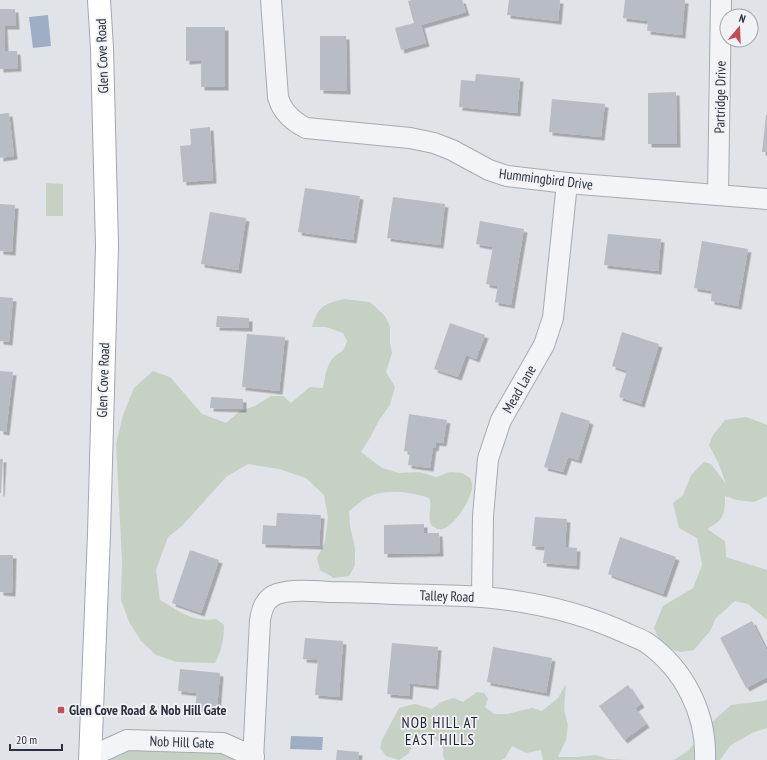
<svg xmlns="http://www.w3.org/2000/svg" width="767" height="760" font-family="'PT Sans Narrow',sans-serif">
<defs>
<filter id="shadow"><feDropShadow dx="3.5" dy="3.5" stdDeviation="0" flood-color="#0004"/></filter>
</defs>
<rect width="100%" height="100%" fill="#e0e3e8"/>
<g fill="#c5d1c2">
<path d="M46,183L63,184V216H46Z"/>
<path d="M344,299L370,302L385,316L390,326V343L392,353L386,372L395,387L390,405L378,422L370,438L361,452L382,468L399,473L419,472L436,477L450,472L462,473L470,478C471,480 473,484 472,487C472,498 454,527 442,529C438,530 435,528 431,525C427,513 433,509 429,498C413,492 389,489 373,495C365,497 356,506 349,511L350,526L355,548V565L349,576L334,578L320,570L317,558L325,542L328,517L324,495L306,478L279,469L248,464L226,477L182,526L168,537L156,570L160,600C179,611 193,623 216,619L224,625C224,639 222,650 215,663L177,662L156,655L141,641L129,622L121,600L122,561L116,444L123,415L134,388L153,371L170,377L202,414L226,423L240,411L255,406L271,396H283L291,403L310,387L323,388C325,378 326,366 333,358C342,349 342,356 347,341L343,333L326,327H312C318,306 324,304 344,299Z"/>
<path d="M746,417L767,425V496L754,502L737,500L725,496C725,514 724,520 707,529L725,541L726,557L767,570V620L748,604L735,601L716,618L710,631L694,650L680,652L663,647L654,628L663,606L693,588L702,565L697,538L679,528L673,503L683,495L691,475L704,462L711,464L726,484L718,462L709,445L713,435L725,420Z"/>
<path d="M566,684L564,710L568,725L566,740L558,757H577L596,755L609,759L628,760H543L541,750L526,753L512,746L505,758L501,760H445L443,756V748L438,741L427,733L419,734L408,754L399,760L386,756L380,748L382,740L399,708L415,704L432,709L441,702L454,698L463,702L477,692L484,693L488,699L485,707L494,714H507L532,708L542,711L558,698Z"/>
<path d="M767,699V728L752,733L731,745L720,760H674L688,751L712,722L731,705L763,701Z"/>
<path d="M127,740L223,743L248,760H98Z"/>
</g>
<g fill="#9eaec5">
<path d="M48,15L51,46L33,48L29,17Z"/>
<path d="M291,736L323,737L322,750L290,749Z"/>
</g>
<g fill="#b8bcc4" filter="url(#shadow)">
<path d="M412,0H462L466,12L421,25L426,43L401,50L395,28L414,23L408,1Z"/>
<path d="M509,0H560L558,21L507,15Z"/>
<path d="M625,0H685L682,35L647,31L648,21L623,18Z"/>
<path d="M0,9H15L16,26H4L5,51H17L18,68L0,69Z"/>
<path d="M186,27H225V87H201V60L186,61Z"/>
<path d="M320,36H346L347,91L320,90Z"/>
<path d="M476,74L520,78L517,113L459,107L461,80L475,81Z"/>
<path d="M676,92L677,144H648V93Z"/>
<path d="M552,99L605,104L601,137L549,132Z"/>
<path d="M9,113L14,156L0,158V114Z"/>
<path d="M766,115H767V152H762Z"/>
<path d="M210,127L213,180L183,182L180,146L191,145L190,129Z"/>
<path d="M305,188L360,196L353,240L298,232Z"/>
<path d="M393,197L445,204L440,245L387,238Z"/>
<path d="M0,204L15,205L12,252L0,251Z"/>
<path d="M210,212L246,218L238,270L201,264Z"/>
<path d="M480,221L524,229L511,305L495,302L498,286L486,284L493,247L476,244Z"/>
<path d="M608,234L661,239L658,271L604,265Z"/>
<path d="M702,241L748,249L738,306L711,301L712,291L694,288Z"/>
<path d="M0,297L13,298L9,342L0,341Z"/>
<path d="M217,316L249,318V328L216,327Z"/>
<path d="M450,323L485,335L476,359L466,355L458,377L434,369Z"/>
<path d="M622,332L659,344L641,404L619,397L627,371L612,366Z"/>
<path d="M247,334L285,337L279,391L242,387Z"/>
<path d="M0,371L13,372L6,432L0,431Z"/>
<path d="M211,397L243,399V409L210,408Z"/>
<path d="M561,412L590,421L578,460L568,457L563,472L544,467Z"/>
<path d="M409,414L447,420L443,443L436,442L435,448L433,447L430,468L408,465L410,452L404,451Z"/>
<path d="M0,459H3L1,493H0Z"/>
<path d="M277,513L321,515L319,546L262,544L263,525L276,526Z"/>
<path d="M535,517L567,519L565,547L577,548L576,566L543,563L545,547L532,546Z"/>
<path d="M424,524V533H439L440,553L384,554V525Z"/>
<path d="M620,537L676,557L663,594L608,574Z"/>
<path d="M190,550L219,560L201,613L172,603Z"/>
<path d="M0,555H13L12,593L0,592Z"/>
<path d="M752,621L767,651V677L746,688L720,638Z"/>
<path d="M305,638L343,641L339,697L315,695L318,660L303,659Z"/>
<path d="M392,643L438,647L435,686L410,683L409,696L387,694Z"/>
<path d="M493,647L552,658L546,693L487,682Z"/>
<path d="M180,669L220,673L217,710L195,708L197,693L178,691Z"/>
<path d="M628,685L641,704L635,708L646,724L624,740L599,706Z"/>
<path d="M337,750L359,752L358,760H336Z"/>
</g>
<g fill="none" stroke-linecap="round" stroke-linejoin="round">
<defs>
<g id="minor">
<path d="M271,0L278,97C282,112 292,121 306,128L410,138L434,143L452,150L489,170L507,176L567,183L767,199"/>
<path d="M718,195L721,0"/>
<path d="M482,597L483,516L488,459L501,420L544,345L553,318L567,183"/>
<path d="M90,757L127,740L223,743L254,757L248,760"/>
<path d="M253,760L260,620C262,609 265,598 277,594C293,589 314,591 331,592C352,592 373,593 394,594C424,595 453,595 482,597C531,601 583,613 628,634C634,637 641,639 647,643C684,669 707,714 705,760"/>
</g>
<path id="primary" d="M90,760L99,534L107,246L102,48L99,0"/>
</defs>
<use href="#minor" stroke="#a6aab2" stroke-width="22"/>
<use href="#primary" stroke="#a0a6b3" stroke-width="24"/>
<use href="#minor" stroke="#f3f4f7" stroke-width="20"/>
<use href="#primary" stroke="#fff" stroke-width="22"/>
</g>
<rect fill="#c44e57" stroke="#f0f2f6" stroke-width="1.5" x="57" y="706" width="8" height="8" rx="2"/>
<g text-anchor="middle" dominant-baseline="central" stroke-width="3.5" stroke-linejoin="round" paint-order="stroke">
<g font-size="14" fill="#2a303e" stroke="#f0f2f6">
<text transform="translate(102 56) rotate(-92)">Glen Cove Road</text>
<text transform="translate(720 97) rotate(-89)">Partridge Drive</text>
<text transform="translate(546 179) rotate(7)">Hummingbird Drive</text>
<text transform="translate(103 380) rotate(-88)">Glen Cove Road</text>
<text transform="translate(519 389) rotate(-60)">Mead Lane</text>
<text transform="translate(447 596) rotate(2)">Talley Road</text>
<text transform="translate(182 742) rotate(2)">Nob Hill Gate</text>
</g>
<g font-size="14" font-weight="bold" fill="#2a303e" stroke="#f0f2f6" text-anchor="start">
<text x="69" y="710">Glen Cove Road &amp; Nob Hill Gate</text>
</g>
<g font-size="15" letter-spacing="1" fill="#1c212f" stroke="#f0f2f6">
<text x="440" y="722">NOB HILL AT<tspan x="440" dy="17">EAST HILLS</tspan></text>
</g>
</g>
<g transform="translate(739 28) rotate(19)"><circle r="19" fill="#f0f2f6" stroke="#a1a4ac"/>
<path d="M0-3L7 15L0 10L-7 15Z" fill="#c44e57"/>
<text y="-6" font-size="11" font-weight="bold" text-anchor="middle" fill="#2a303e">N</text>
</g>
<path d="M10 744v6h52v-6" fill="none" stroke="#2a303e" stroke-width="2"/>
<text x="16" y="744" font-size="12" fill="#2a303e" stroke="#f0f2f6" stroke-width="3" paint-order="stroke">20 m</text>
</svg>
